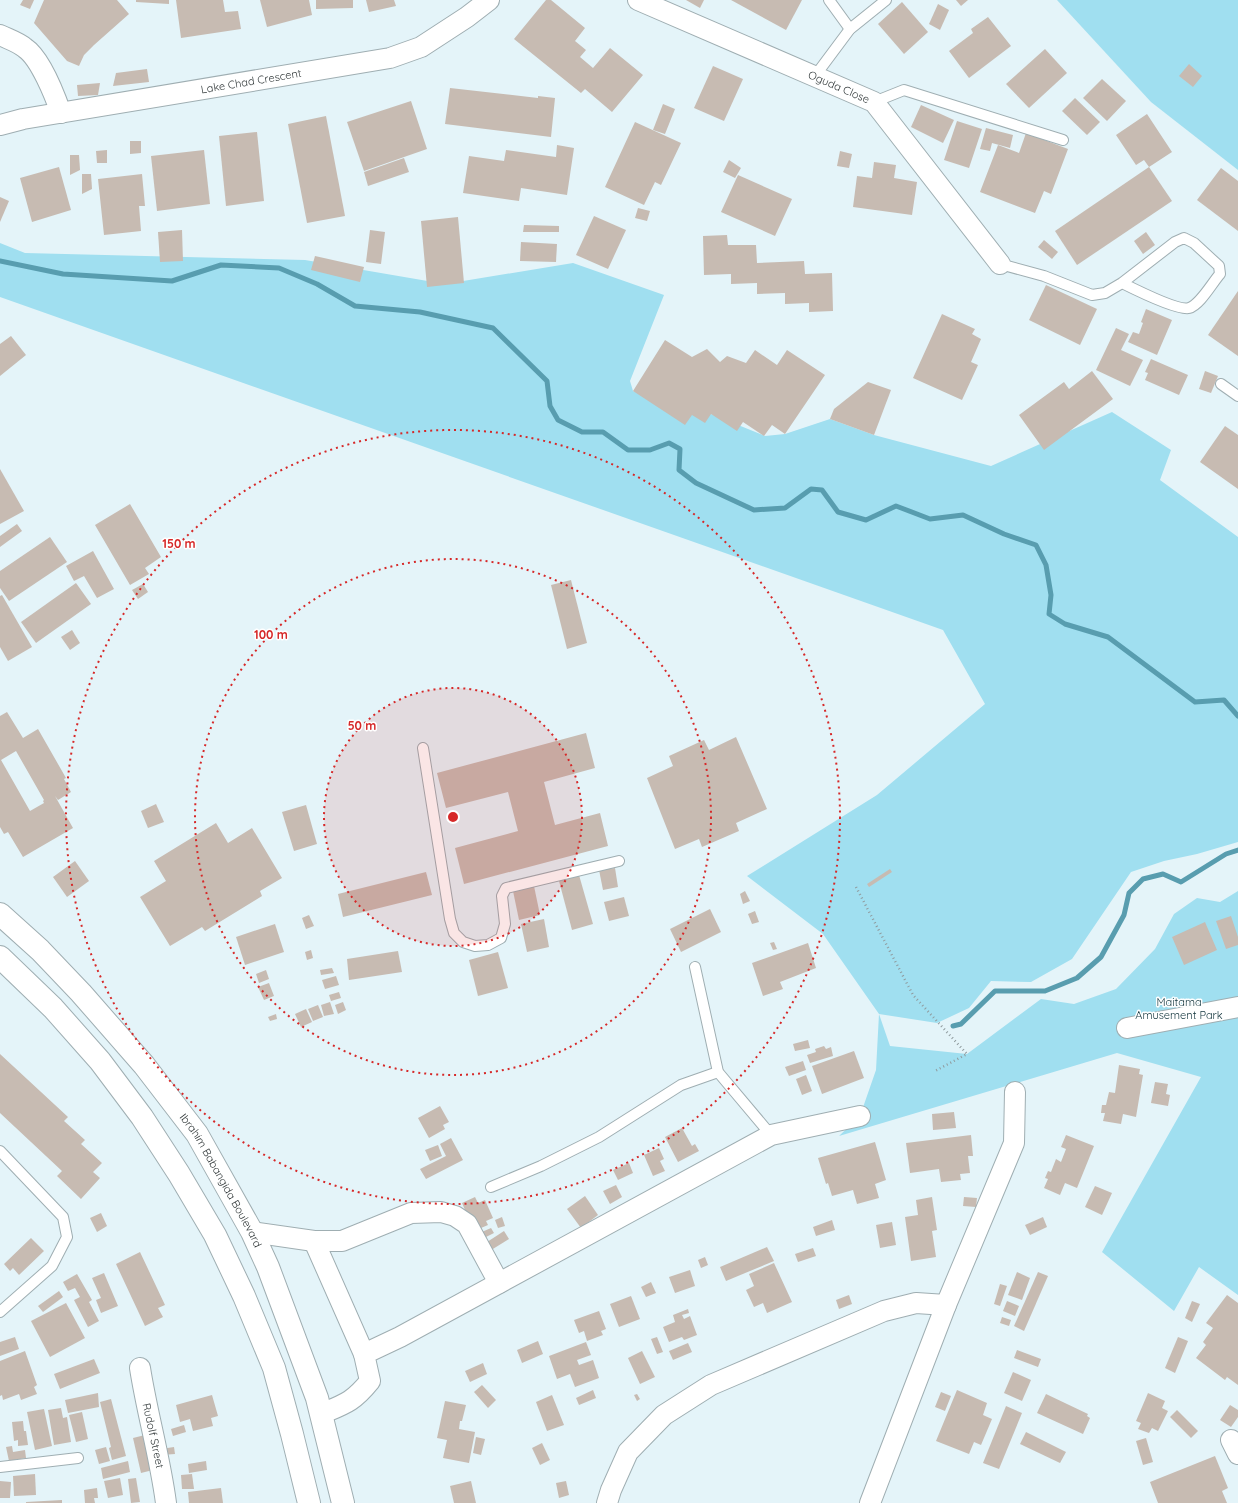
<svg xmlns="http://www.w3.org/2000/svg" width="1238" height="1503" font-family="Quicksand,sans-serif">
<rect width="100%" height="100%" fill="#e4f4f9"/>
<g fill="#a0dff0">
<path d="M1057,0H1238V170L1151,102Z"/>
<path d="M0,243L25,253L305,260L445,284L573,263L664,295L630,381L633,391L692,415L711,414L765,436L785,434L830,419L874,435L991,466L1112,412L1171,450L1160,480L1238,537V842L1197,854L1164,861L1131,872L1072,959L1031,982L991,981L969,1008L937,1023L879,1014L890,1046L967,1054L1041,999L1074,1004L1116,989L1155,949L1174,914L1197,898L1220,902L1238,891V1295L1199,1267L1174,1311L1102,1252L1201,1077L1117,1053L839,1136L860,1116L876,1070L879,1014L823,934L747,876L877,795L985,704L943,630L0,297Z"/>
</g>
<g fill="none" stroke-linecap="round" stroke-linejoin="round">
<g stroke="#589daf" stroke-width="5">
<path d="M0,261L63,274L172,281L221,265L279,268L317,284L355,306L420,312L493,328L547,381L550,406L558,420L582,432H603L628,450H650L669,443L680,449L679,470L696,483L754,510L785,508L811,489L822,490L838,512L866,520L896,506L930,519L963,515L1004,534L1036,545L1046,565L1051,595L1049,614L1065,624L1108,637L1195,702L1224,700L1238,716"/>
<path d="M953,1026L961,1024L995,991H1045L1077,978L1101,957L1124,915L1129,893L1143,879L1163,874L1181,882L1226,854L1238,850"/>
</g>
</g>
<g fill="#c7bbb2" fill-rule="evenodd">
<path d="M23,0H34L30,9L20,5Z"/>
<path d="M44,0H117L129,14L94,45L84,55L79,66L67,61L34,23Z"/>
<path d="M136,0H169V4L136,2Z"/>
<path d="M176,0H223L225,12L238,11L241,29L181,38Z"/>
<path d="M260,0H309L312,15L267,27Z"/>
<path d="M316,0H353V8L316,9Z"/>
<path d="M366,0H394L396,6L369,12Z"/>
<path d="M546,0H551L585,28L575,41L586,50L580,57L593,68L610,48L643,75L612,112L585,89L581,93L514,39Z"/>
<path d="M686,0H704L700,8Z"/>
<path d="M731,0H802L786,30Z"/>
<path d="M956,0H968L961,6Z"/>
<path d="M902,2L928,32L904,54L878,24Z"/>
<path d="M938,4L949,10L940,30L929,24Z"/>
<path d="M988,17L1011,46L969,78L949,51L973,33L971,29Z"/>
<path d="M1045,49L1067,73L1029,108L1006,84Z"/>
<path d="M1189,64L1202,76L1193,87L1179,76Z"/>
<path d="M713,66L743,79L724,121L694,108Z"/>
<path d="M147,69L149,82L113,86L116,73Z"/>
<path d="M1102,79L1126,101L1107,121L1083,98Z"/>
<path d="M100,83L98,95L78,96L77,85Z"/>
<path d="M450,88L538,98V96L555,98L551,137L445,124Z"/>
<path d="M1075,98L1100,122L1087,135L1062,111Z"/>
<path d="M411,101L427,149L364,171L347,122Z"/>
<path d="M663,104L675,109L665,134L653,130Z"/>
<path d="M921,105L954,120L943,143L911,127Z"/>
<path d="M1147,114L1172,152L1149,167L1144,160L1136,165L1116,135Z"/>
<path d="M326,116L345,216L307,223L288,124Z"/>
<path d="M957,121L982,129L969,168L944,160Z"/>
<path d="M635,122L681,143L661,185L655,182L644,205L605,187Z"/>
<path d="M986,128L1013,135L1010,148L992,143L990,151L980,149Z"/>
<path d="M257,132L264,201L226,206L219,136Z"/>
<path d="M1026,133L1068,149L1051,194L1044,191L1035,213L980,192L998,145L1019,153Z"/>
<path d="M130,141H141V153L130,154Z"/>
<path d="M557,145L574,148L567,195L521,188L519,201L463,193L469,156L504,161L506,150L556,157Z"/>
<path d="M107,150V163H97L96,151Z"/>
<path d="M204,150L210,204L157,211L151,156Z"/>
<path d="M840,151L852,154L849,168L837,166Z"/>
<path d="M70,155H79L80,170L70,175Z"/>
<path d="M404,158L409,172L368,186L364,172Z"/>
<path d="M729,160L741,168L735,178L723,172Z"/>
<path d="M874,162L896,165L894,178L917,182L912,215L853,207L857,176L872,178Z"/>
<path d="M59,167L71,210L32,222L20,178Z"/>
<path d="M1149,167L1172,201L1077,265L1055,231Z"/>
<path d="M1221,168L1238,181V231L1197,200Z"/>
<path d="M82,174H91L92,189L82,194Z"/>
<path d="M142,174L145,206H139L141,231L104,235L98,179Z"/>
<path d="M738,175L792,199L775,236L721,212Z"/>
<path d="M0,197L9,201L0,222Z"/>
<path d="M638,208L650,211L647,221L635,218Z"/>
<path d="M594,216L626,230L608,269L576,255Z"/>
<path d="M458,217L464,283L427,287L421,221Z"/>
<path d="M524,225L559,226V232H523Z"/>
<path d="M182,230L183,261L160,262L158,232Z"/>
<path d="M370,230L385,232L381,264L366,262Z"/>
<path d="M1146,232L1155,245L1143,254L1134,241Z"/>
<path d="M727,235L728,245H756L757,263L804,261L805,274L832,273L833,311L809,312V303L785,304V293L757,294V283L731,284V274L704,275L703,236Z"/>
<path d="M1044,240L1058,252L1052,259L1038,247Z"/>
<path d="M521,242L557,244L556,262L520,261Z"/>
<path d="M315,256L364,267L360,282L311,270Z"/>
<path d="M1046,285L1097,309L1080,345L1029,320Z"/>
<path d="M1238,291V356L1208,335Z"/>
<path d="M1146,309L1172,320L1157,355L1128,342L1133,332L1139,334L1143,323L1141,322Z"/>
<path d="M942,314L975,329L972,334L981,339L971,362L978,365L962,400L913,378Z"/>
<path d="M1116,328L1129,334L1121,350L1143,360L1130,386L1096,370Z"/>
<path d="M11,336L26,355L0,376V344Z"/>
<path d="M665,340L692,357L707,349L720,362L727,356L746,363L755,350L777,365L787,350L825,375L785,434L772,425L764,436L743,422L737,431L711,414L705,423L692,415L685,425L633,391Z"/>
<path d="M1151,359L1188,375L1179,395L1145,380L1148,373L1145,372Z"/>
<path d="M1092,371L1113,399L1044,450L1019,415L1064,382L1069,389Z"/>
<path d="M1205,371L1218,376L1211,393L1199,389Z"/>
<path d="M868,382L891,390L874,435L830,419L834,409Z"/>
<path d="M1225,426L1238,435V489L1200,462Z"/>
<path d="M0,469L24,511L0,524Z"/>
<path d="M130,504L161,557L145,568L149,574L130,585L95,525Z"/>
<path d="M17,524L22,531L0,547V536Z"/>
<path d="M50,537L67,562L9,601L0,588V571Z"/>
<path d="M93,551L114,589L97,598L84,576L74,581L66,566Z"/>
<path d="M571,580L587,643L567,649L551,585Z"/>
<path d="M76,583L91,604L36,643L21,622Z"/>
<path d="M143,584L148,592L138,599L132,590Z"/>
<path d="M2,595L32,647L8,661L0,647V596Z"/>
<path d="M72,630L80,643L70,650L61,637Z"/>
<path d="M7,712L23,738L38,729L66,778L64,779L71,792L58,800L55,796L73,828L23,857L8,832L4,834L0,827V716ZM16,751L44,800L43,801L44,803L30,811L1,760Z"/>
<path d="M586,733L595,768L544,782L555,825L600,813L608,846L464,884L455,848L518,831L508,792L446,808L437,773Z"/>
<path d="M736,737L767,809L736,823L739,831L702,847L699,839L675,849L647,778L673,766L669,756L704,740L709,750Z"/>
<path d="M156,804L164,822L148,828L141,811Z"/>
<path d="M306,805L317,844L294,851L282,812Z"/>
<path d="M216,823L228,843L252,828L282,878L260,891L262,896L205,931L202,927L170,946L140,897L166,881L154,861Z"/>
<path d="M75,861L89,881L67,897L53,877Z"/>
<path d="M615,868L618,887L603,890L599,870Z"/>
<path d="M890,869L892,872L869,887L867,884Z"/>
<path d="M426,872L432,895L343,917L338,894Z"/>
<path d="M579,875L593,924L572,930L559,881Z"/>
<path d="M534,886L540,915L519,920L513,891Z"/>
<path d="M745,891L750,901L743,904L740,894Z"/>
<path d="M624,897L629,916L609,921L604,902Z"/>
<path d="M710,909L721,932L681,952L670,929Z"/>
<path d="M755,911L759,922L752,924L748,914Z"/>
<path d="M309,915L314,926L306,929L302,918Z"/>
<path d="M1231,916L1238,937V945L1226,949L1216,921Z"/>
<path d="M544,919L549,947L527,952L521,924Z"/>
<path d="M1205,922L1217,950L1184,965L1172,937Z"/>
<path d="M275,924L284,952L245,965L236,937Z"/>
<path d="M774,942L777,949L773,950L770,943Z"/>
<path d="M808,943L816,968L780,982L783,989L763,996L752,963Z"/>
<path d="M311,950L313,958L307,960L305,952Z"/>
<path d="M398,951L402,972L349,980L347,959Z"/>
<path d="M498,952L508,988L478,996L469,960Z"/>
<path d="M332,968L334,973L321,975L320,970Z"/>
<path d="M266,970L269,979L259,983L256,974Z"/>
<path d="M336,976L339,985L325,989L322,980Z"/>
<path d="M269,983L274,996L264,1000L258,987Z"/>
<path d="M339,992L341,998L331,1001L329,995Z"/>
<path d="M330,1002L334,1014L324,1016L321,1005Z"/>
<path d="M343,1002L346,1010L338,1014L335,1005Z"/>
<path d="M318,1005L323,1017L313,1021L308,1009Z"/>
<path d="M306,1009L312,1022L301,1027L295,1014Z"/>
<path d="M276,1014L277,1019L270,1021L268,1017Z"/>
<path d="M808,1040L810,1048L795,1051L793,1044Z"/>
<path d="M824,1046L826,1049L831,1047L833,1056L810,1063L807,1055L816,1052L815,1049Z"/>
<path d="M854,1051L864,1078L822,1094L812,1066Z"/>
<path d="M0,1054L68,1117L64,1121L85,1140L81,1144L102,1163L93,1172L100,1178L81,1199L57,1176L62,1171L0,1113Z"/>
<path d="M803,1061L806,1070L789,1076L785,1067Z"/>
<path d="M1119,1065L1140,1069L1139,1074L1143,1075L1136,1117L1123,1114L1121,1124L1103,1121L1105,1113H1101L1102,1105H1106L1109,1092L1115,1093Z"/>
<path d="M806,1075L812,1091L802,1095L796,1079Z"/>
<path d="M1155,1082L1168,1084L1166,1094L1170,1095L1168,1106L1151,1103Z"/>
<path d="M440,1106L449,1122L443,1125L445,1129L429,1138L418,1118Z"/>
<path d="M954,1112L956,1128L933,1130L932,1114Z"/>
<path d="M682,1128L692,1146L695,1144L699,1151L678,1162L665,1137Z"/>
<path d="M971,1135L973,1156H968L970,1173L960,1174L961,1180L941,1182L939,1169L910,1173L906,1143Z"/>
<path d="M1066,1135L1094,1146L1077,1188L1065,1183L1060,1195L1044,1188L1048,1179L1045,1178L1048,1171L1051,1172L1056,1159L1061,1162L1066,1149L1061,1147Z"/>
<path d="M451,1138L463,1160L426,1179L420,1169L446,1156L440,1144Z"/>
<path d="M875,1142L886,1180L875,1184L879,1198L857,1204L853,1190L832,1196L828,1183L826,1184L818,1158Z"/>
<path d="M438,1145L442,1156L430,1161L425,1150Z"/>
<path d="M659,1148L664,1159L660,1161L665,1171L653,1176L644,1155Z"/>
<path d="M629,1163L633,1173L618,1180L613,1170Z"/>
<path d="M616,1185L622,1197L610,1204L603,1191Z"/>
<path d="M1095,1186L1112,1193L1102,1215L1085,1207Z"/>
<path d="M585,1196L598,1215L581,1228L567,1209Z"/>
<path d="M475,1197L478,1203L485,1200L493,1218L486,1221L488,1225L474,1231L462,1203Z"/>
<path d="M932,1197L937,1230L932,1231L936,1257L911,1261L905,1217L918,1215L916,1200Z"/>
<path d="M964,1197L977,1198L976,1207L963,1206Z"/>
<path d="M101,1213L107,1226L97,1232L90,1218Z"/>
<path d="M502,1217L505,1226L498,1228L495,1220Z"/>
<path d="M1043,1217L1047,1227L1030,1235L1025,1225Z"/>
<path d="M832,1220L835,1230L816,1236L813,1227Z"/>
<path d="M892,1222L896,1245L880,1248L876,1225Z"/>
<path d="M491,1228L494,1233L478,1241L475,1235Z"/>
<path d="M504,1231L509,1239L488,1252L484,1244Z"/>
<path d="M31,1238L44,1251L19,1275L13,1268L10,1271L4,1264Z"/>
<path d="M767,1247L774,1261L726,1281L720,1267Z"/>
<path d="M813,1248L816,1256L798,1262L795,1254Z"/>
<path d="M140,1252L165,1305L158,1308L163,1317L145,1326L116,1264Z"/>
<path d="M705,1257L708,1265L701,1268L698,1260Z"/>
<path d="M774,1263L792,1302L767,1313L763,1303L754,1307L746,1290L754,1286L749,1274Z"/>
<path d="M690,1270L695,1286L675,1293L669,1277Z"/>
<path d="M1017,1272L1030,1278L1022,1300L1008,1295Z"/>
<path d="M1038,1272L1048,1276L1024,1331L1014,1326Z"/>
<path d="M104,1273L118,1306L101,1313L96,1300L101,1298L92,1278Z"/>
<path d="M77,1274L92,1300L89,1302L99,1321L88,1327L74,1300L80,1297L75,1288L68,1291L63,1282Z"/>
<path d="M651,1282L656,1293L646,1297L641,1287Z"/>
<path d="M1000,1284L1007,1286L1000,1306L994,1304Z"/>
<path d="M59,1291L63,1297L43,1312L38,1306Z"/>
<path d="M849,1295L852,1304L839,1309L836,1300Z"/>
<path d="M1227,1295L1238,1303V1385L1227,1377L1225,1380L1196,1358L1206,1345L1203,1342L1213,1328L1206,1323Z"/>
<path d="M631,1296L640,1319L619,1327L610,1304Z"/>
<path d="M1007,1301L1019,1306L1015,1316L1003,1311Z"/>
<path d="M1192,1301L1200,1304L1192,1322L1185,1318Z"/>
<path d="M66,1303L85,1338L50,1357L31,1321Z"/>
<path d="M688,1309L689,1313L682,1315L684,1319L690,1316L697,1335L684,1340L682,1337L669,1342L663,1327L675,1322L673,1315Z"/>
<path d="M599,1311L606,1329L601,1331L603,1335L587,1341L584,1331L579,1333L574,1320Z"/>
<path d="M1002,1317L1011,1320L1009,1326L1000,1323Z"/>
<path d="M15,1337L19,1349L0,1356V1342Z"/>
<path d="M657,1337L663,1352L657,1354L651,1339Z"/>
<path d="M1178,1337L1188,1341L1175,1373L1165,1368Z"/>
<path d="M538,1341L543,1354L522,1363L517,1350Z"/>
<path d="M586,1342L591,1355L577,1360L579,1365L593,1360L599,1378L575,1387L570,1374L557,1379L549,1356Z"/>
<path d="M688,1343L692,1352L673,1360L669,1351Z"/>
<path d="M1017,1350L1041,1359L1038,1367L1014,1358Z"/>
<path d="M25,1351L37,1385L34,1387L37,1394L21,1400L19,1394L3,1400L2,1395L0,1396V1361Z"/>
<path d="M642,1351L655,1377L640,1384L628,1358Z"/>
<path d="M94,1359L100,1373L60,1389L54,1374Z"/>
<path d="M483,1363L487,1374L470,1382L465,1371Z"/>
<path d="M1013,1372L1031,1380L1022,1401L1004,1393Z"/>
<path d="M482,1385L496,1400L488,1408L474,1392Z"/>
<path d="M593,1390L596,1398L579,1405L576,1398Z"/>
<path d="M957,1390L987,1403L983,1415L992,1419L981,1445L974,1442L969,1454L936,1441Z"/>
<path d="M941,1392L951,1396L945,1411L935,1407Z"/>
<path d="M98,1393L99,1407L68,1413L65,1400Z"/>
<path d="M1148,1393L1165,1401L1162,1408L1168,1411L1158,1431L1152,1428L1149,1433L1138,1429L1141,1423L1136,1421Z"/>
<path d="M637,1394L640,1399L637,1401L634,1395Z"/>
<path d="M1046,1394L1088,1414L1087,1416L1090,1418L1083,1434L1037,1413Z"/>
<path d="M212,1395L218,1416L211,1418L213,1426L193,1431L190,1419L180,1422L176,1405Z"/>
<path d="M552,1395L564,1425L547,1431L536,1402Z"/>
<path d="M111,1399L126,1456L112,1460L109,1448L111,1447L100,1402Z"/>
<path d="M445,1401L466,1405L462,1421H460L459,1429L475,1432L469,1463L443,1458L447,1440L437,1438Z"/>
<path d="M1230,1405L1238,1410V1417L1231,1427L1220,1420Z"/>
<path d="M1006,1406L1022,1413L999,1469L983,1463Z"/>
<path d="M61,1408L63,1418L67,1417L71,1442L54,1445L48,1410Z"/>
<path d="M44,1409L52,1446L35,1450L27,1412Z"/>
<path d="M1177,1410L1198,1431L1191,1438L1170,1417Z"/>
<path d="M82,1412L88,1439L76,1442L69,1415Z"/>
<path d="M23,1421L24,1431H26L28,1445L18,1446V1440L14,1441L12,1422Z"/>
<path d="M184,1425L186,1432L173,1436L171,1429Z"/>
<path d="M1026,1432L1066,1452L1060,1463L1020,1444Z"/>
<path d="M149,1434L157,1469L141,1473L133,1438Z"/>
<path d="M476,1437L485,1439L481,1455L473,1453Z"/>
<path d="M1146,1438L1153,1462L1143,1465L1136,1441Z"/>
<path d="M542,1443L550,1460L540,1465L532,1448Z"/>
<path d="M12,1446L13,1452L25,1450L26,1458L9,1461L6,1447Z"/>
<path d="M106,1447L110,1461L99,1464L95,1450Z"/>
<path d="M174,1447L175,1454L161,1455V1449Z"/>
<path d="M1215,1456L1228,1488L1222,1491L1227,1503H1158L1150,1482Z"/>
<path d="M128,1461L130,1472L103,1479L101,1468Z"/>
<path d="M206,1461L207,1470L189,1473L188,1464Z"/>
<path d="M35,1474L36,1495L14,1496L13,1476Z"/>
<path d="M192,1474L194,1489H182L181,1475Z"/>
<path d="M120,1478L123,1495L108,1498L104,1481Z"/>
<path d="M136,1478L140,1502L131,1503L128,1479Z"/>
<path d="M0,1481L11,1482L10,1498H0Z"/>
<path d="M471,1481L476,1503H454L450,1486Z"/>
<path d="M566,1481L569,1495L559,1498L556,1483Z"/>
<path d="M97,1488L98,1498H94L95,1503H85L84,1490Z"/>
<path d="M221,1488L223,1503H189L188,1492Z"/>
<path d="M62,1500V1503H26V1502Z"/>
</g>
<g fill="none" stroke-linecap="round" stroke-linejoin="round">
<defs>
<g id="lane">
<path d="M829,0L850,29"/>
<path d="M815,76L850,29L886,0"/>
<path d="M874,102L904,90L1063,140"/>
<path d="M1000,264L1044,276L1092,295L1105,293L1122,283L1175,242L1184,238L1194,243L1219,266L1220,274C1212,283 1200,305 1189,308C1178,311 1134,289 1122,283"/>
<path d="M1221,384L1238,396"/>
<path d="M423,748L450,919L454,933L463,942L475,946L488,945L501,938L505,924L502,896L506,888L619,861"/>
<path d="M695,967L718,1072L771,1135"/>
<path d="M0,1151L63,1217L67,1237L52,1266L0,1312"/>
<path d="M491,1187L541,1166L599,1137L681,1085L718,1072"/>
<path d="M0,1467L78,1458"/>
</g>
<g id="street">
<path id="s1" d="M638,0L874,102L1000,264"/>
<path d="M0,35C8,39 18,42 25,48C40,58 55,96 61,113"/>
<path id="s2" d="M0,125L23,119L390,58L421,47L467,17L489,0"/>
<path d="M1127,1028L1238,1007"/>
<path d="M252,1232L314,1241H342L411,1213L441,1212L455,1216L467,1224L499,1283"/>
<path d="M314,1241L364,1354"/>
<path id="s3" d="M140,1368C147,1413 160,1457 166,1503"/>
<path d="M321,1414C345,1404 353,1402 370,1381L364,1354L400,1337L771,1135L860,1116"/>
<path d="M1231,1440L1238,1454"/>
<path d="M607,1503L611,1490L628,1452L664,1415L711,1385L884,1311L916,1303L946,1305"/>
<path d="M870,1503L946,1305L1014,1143L1015,1092"/>
</g>
<g id="secondary">
<path id="s4" d="M0,914L40,950L81,993L144,1065L197,1134L252,1232L268,1267L317,1398L343,1503"/>
<path d="M0,957L53,1008L100,1061L142,1117L179,1174L215,1235L244,1296L274,1368L292,1434L309,1503"/>
</g>
</defs>
<use href="#lane" stroke="#9faeb2" stroke-width="12"/>
<use href="#street" stroke="#9faeb2" stroke-width="22"/>
<use href="#secondary" stroke="#9faeb2" stroke-width="24"/>
<path stroke="#909b9e" stroke-width="2.5" stroke-dasharray="1 3" stroke-linecap="butt" d="M856,887L913,995L967,1054L935,1071"/>
<use href="#lane" stroke="#fff" stroke-width="10"/>
<use href="#street" stroke="#fff" stroke-width="20"/>
<use href="#secondary" stroke="#fff" stroke-width="22"/>
</g>
<circle cx="453" cy="817" r="129" fill="#d62828" fill-opacity=".12"/>
<g fill="none" stroke="#d62828" stroke-width="2" stroke-dasharray="2 4">
<circle cx="453" cy="817" r="129"/>
<circle cx="453" cy="817" r="258"/>
<circle cx="453" cy="817" r="387"/>
</g>
<g text-anchor="middle" dominant-baseline="central" stroke-width="3" stroke-linejoin="round" paint-order="stroke">
<g font-size="11" fill="#32393a" stroke="#fff">
<text stroke="none"><textPath href="#s2" startOffset="255">Lake Chad Crescent</textPath></text>
<text stroke="none"><textPath href="#s1" startOffset="219">Oguda Close</textPath></text>
<text stroke="none"><textPath href="#s4" startOffset="348">Ibrahim Babangida Boulevard</textPath></text>
<text stroke="none"><textPath href="#s3" startOffset="69">Rudolf Street</textPath></text>
</g>
<g font-size="11" fill="#11343c" stroke="#fff">
<text x="1179" y="1002">Maitama<tspan x="1179" dy="13">Amusement Park</tspan></text>
</g>
</g>
<circle cx="453" cy="817" r="6" fill="#d62828" stroke="#fff" stroke-width="2"/>
<g font-size="12" text-anchor="middle" font-weight="bold" fill="#d62828" stroke="#fff" stroke-width="3" stroke-linejoin="round" paint-order="stroke">
<text x="179" y="548">150 m</text>
<text x="271" y="639">100 m</text>
<text x="362" y="730">50 m</text>
</g>
</svg>
